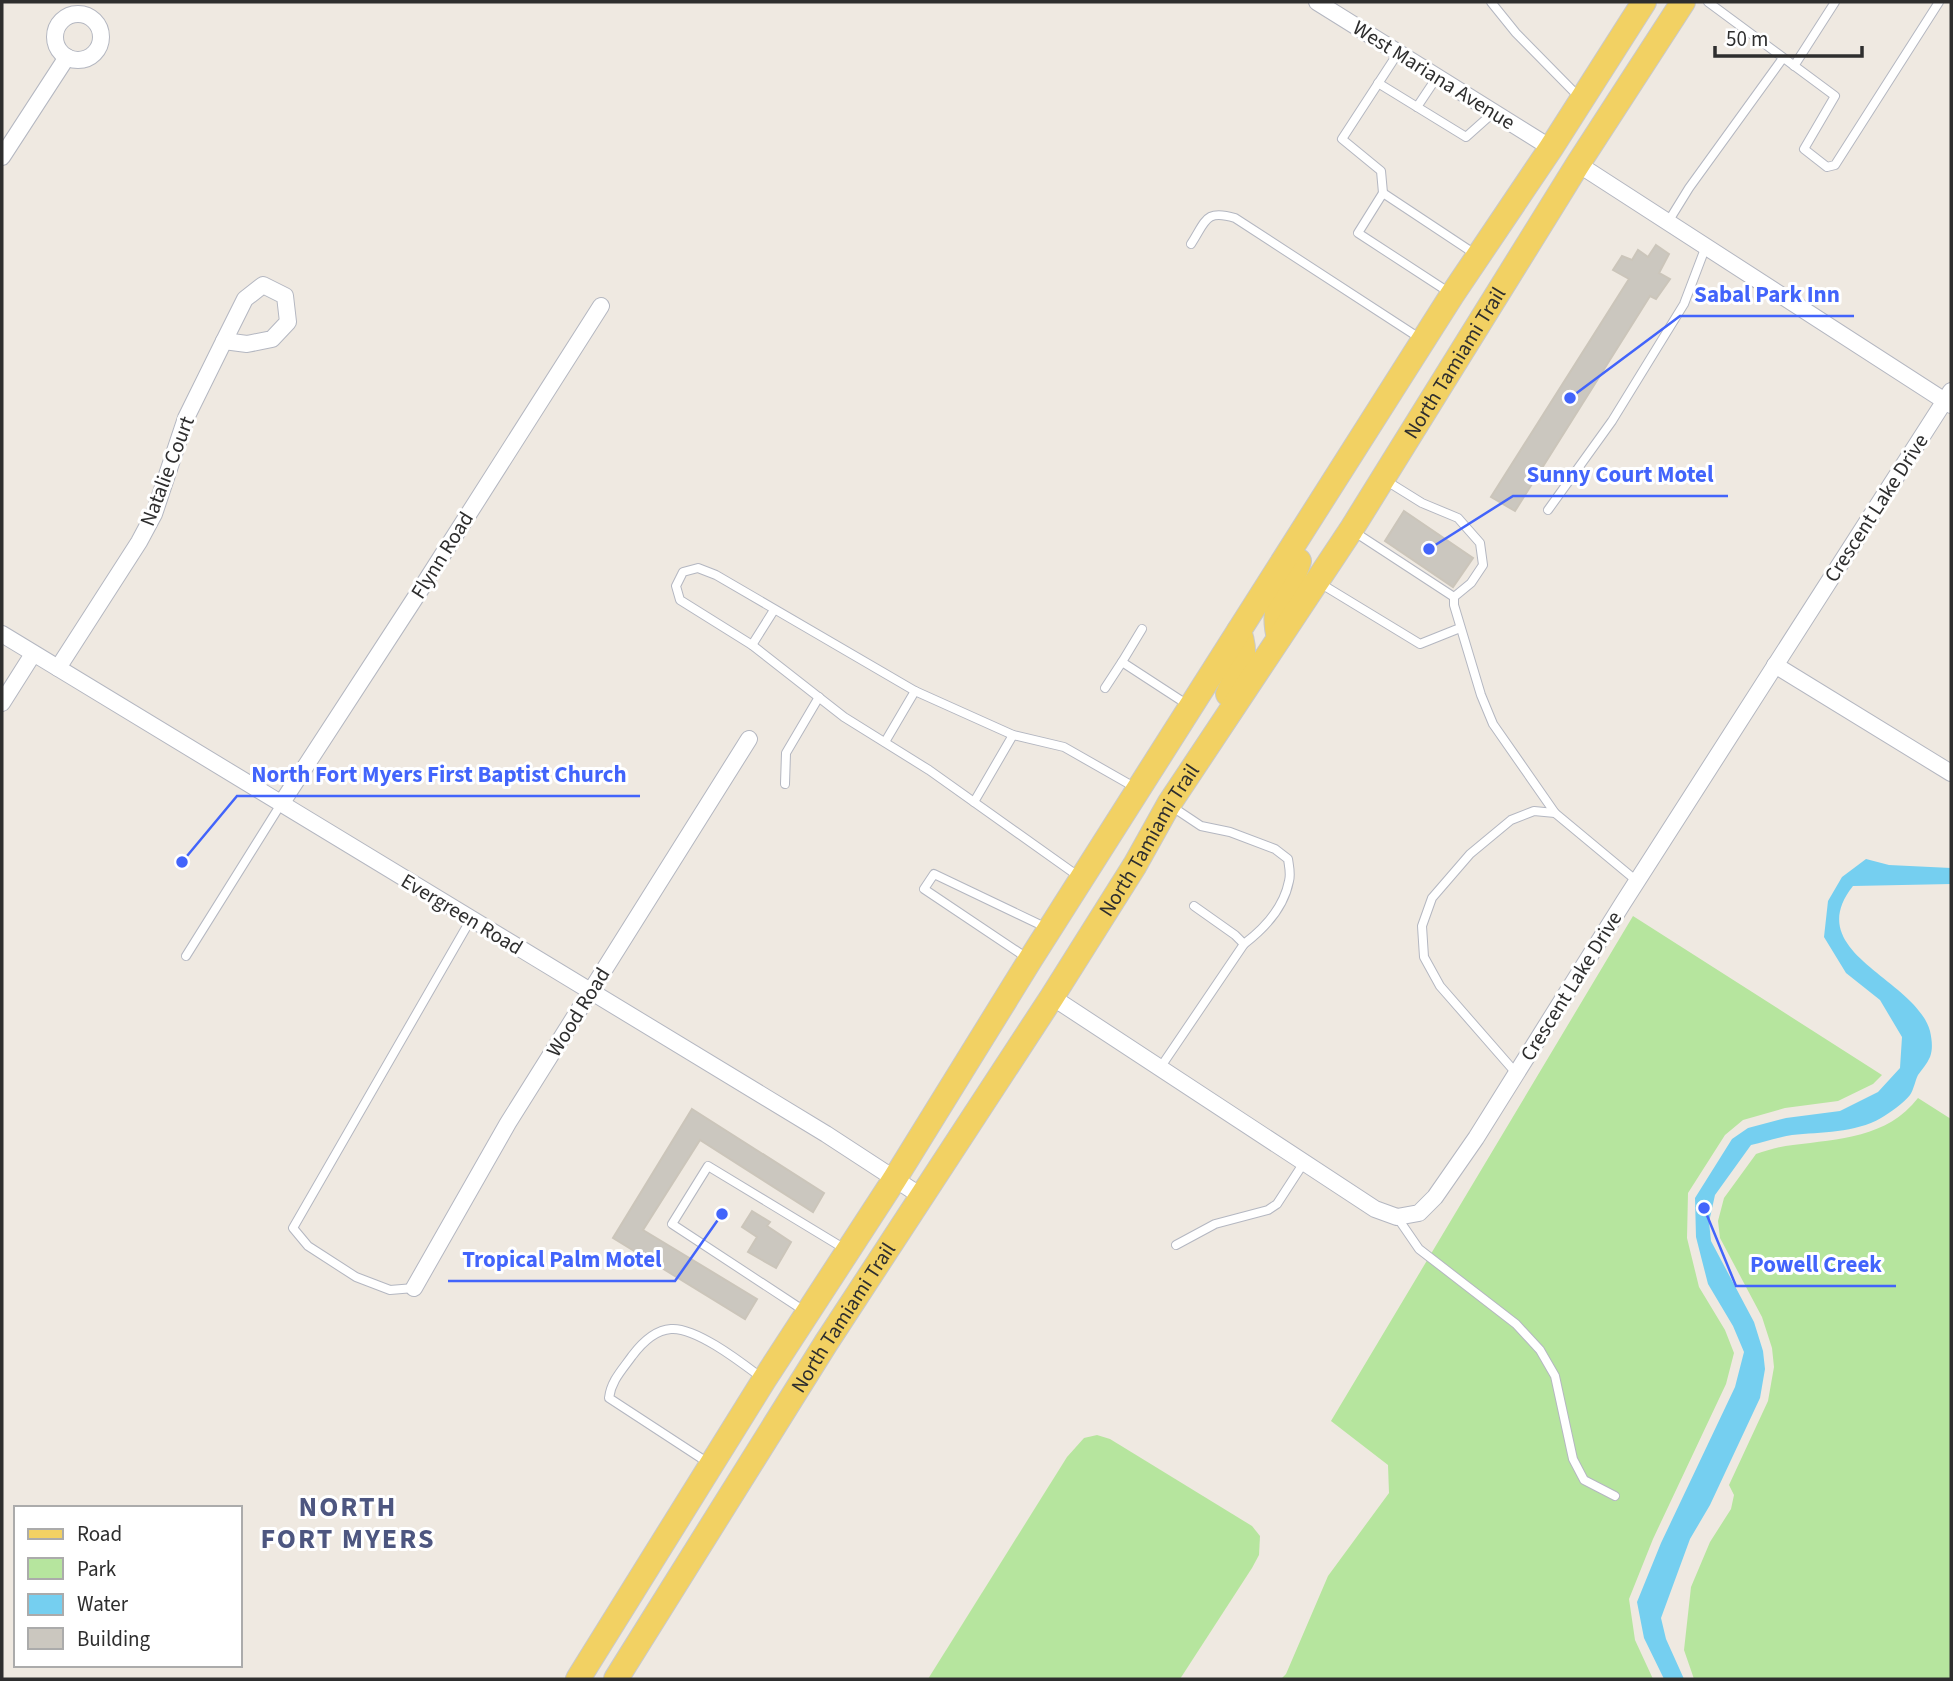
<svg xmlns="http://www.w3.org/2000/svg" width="1953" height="1681" font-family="'Source Sans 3',sans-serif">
<rect width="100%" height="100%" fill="#efe9e1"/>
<g fill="#b6e59e">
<path d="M1633,916L1882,1075L1873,1084L1838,1101L1785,1108L1743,1120L1725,1135L1688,1193L1687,1238L1699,1287L1725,1330L1734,1353L1726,1384L1653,1539L1629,1599L1635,1640L1653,1679H1281L1286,1674L1328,1576L1389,1493L1388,1465L1331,1421Z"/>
<path d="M1918,1098L1951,1119V1679H1694L1684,1650L1691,1587L1710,1542L1731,1509L1734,1495L1729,1485L1768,1401L1774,1367L1772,1348L1762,1317L1720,1238L1718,1221L1724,1198L1756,1154C1768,1150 1781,1146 1793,1145C1839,1139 1887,1138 1918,1098Z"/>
<path d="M1097,1435L1110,1439L1252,1526L1260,1536L1259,1555L1252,1568L1180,1679H928L1067,1457L1084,1438Z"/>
</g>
<path fill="#75cff0" d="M1866,859L1889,865L1951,868V884L1853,886C1800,953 1915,978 1930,1031C1932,1040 1933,1049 1930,1057C1927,1064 1922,1069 1918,1075C1915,1081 1914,1089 1910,1095C1904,1103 1889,1113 1881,1118C1855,1133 1821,1132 1792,1135C1779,1137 1765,1142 1751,1145L1715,1195L1709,1222L1711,1241L1754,1322L1763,1351L1765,1369L1760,1398L1710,1505L1690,1539L1661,1618L1666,1639L1684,1679H1664L1644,1638L1637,1602L1661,1543L1735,1387L1744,1352L1733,1326L1708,1284L1696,1237L1695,1198L1732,1139L1748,1128L1786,1118L1840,1111L1878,1092L1900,1068L1902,1037L1880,1000L1846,973L1824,937L1828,901L1842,877Z"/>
<g fill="#cbc7bf" stroke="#cbc5ba" stroke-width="2">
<path d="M1656,245L1669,254L1659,273L1670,279L1656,299L1650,296L1515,511L1491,497L1629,279L1613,270L1622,256L1632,260L1638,250L1648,257Z"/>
<path d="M1404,511L1473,558L1453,587L1385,541Z"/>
<path d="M692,1109L824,1193L813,1212L700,1140L643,1230L757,1299L745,1319L613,1238Z"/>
<path d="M752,1211L770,1222L767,1226L791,1242L776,1268L748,1252L757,1237L742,1227Z"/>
</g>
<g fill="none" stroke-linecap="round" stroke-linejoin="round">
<defs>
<g id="service">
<path d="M1491,2L1516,33L1579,97"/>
<path d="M1708,2L1835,96L1804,149L1827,167L1835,165L1939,2"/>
<path d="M1794,66L1835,2"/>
<path d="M1378,83L1466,137L1494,112"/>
<path d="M1417,107L1437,77"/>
<path d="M1383,193L1381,171L1342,139L1398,53"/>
<path d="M1668,222L1689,188L1783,58"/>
<path d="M1191,244C1206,221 1205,209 1235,218L1421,339"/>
<path d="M1450,293L1358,233L1383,193L1475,254"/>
<path d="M1385,480L1422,503L1458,518L1480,543L1483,565L1471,583L1454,597V605L1481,695L1493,724L1555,813"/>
<path d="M1548,510L1612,421L1684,304L1706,246"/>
<path d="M1353,531L1454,597"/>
<path d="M1318,582L1420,644L1460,628"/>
<path d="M1142,629L1122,662L1188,705"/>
<path d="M752,645L774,610"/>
<path d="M1105,688L1122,662"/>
<path d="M885,742L915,691"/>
<path d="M785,784L786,753L819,697"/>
<path d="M974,802L1013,735"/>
<path d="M1171,806L1201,826L1230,832L1275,849L1288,859C1289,866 1291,874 1289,881C1284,907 1265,928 1244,944L1235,935L1194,906"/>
<path d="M1078,876L929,770L844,717L752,645L680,600L676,586L683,572L698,568L716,575L915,691L1013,735L1064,747L1136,788"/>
<path d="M186,956L281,804"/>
<path d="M1027,958L924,889L934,874L1047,928"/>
<path d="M1160,1068L1244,944"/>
<path d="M1516,1073L1440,986L1424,957L1422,926L1432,898L1470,854L1511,820L1534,811L1555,813L1638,882"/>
<path d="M1397,1217L1419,1249L1516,1324L1540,1350L1555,1376L1573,1459L1584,1480L1615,1496"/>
<path d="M1176,1245L1215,1224L1268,1210L1277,1204L1303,1164"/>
<path d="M414,1288L390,1290L356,1277L308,1246L293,1228L471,919"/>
<path d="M806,1312L672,1224L708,1166L845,1249"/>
<path d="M710,1464L609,1398C611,1381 622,1370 632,1356C641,1344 655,1330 671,1329C696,1327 742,1363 762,1378"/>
</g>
<g id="minor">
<path d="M1317,2L1551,148"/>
<circle cx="78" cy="37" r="23"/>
<path d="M2,157L67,57"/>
<path d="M1578,164L1951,405"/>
<path d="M263,285L285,296L288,322L272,339L247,344L224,341L245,299Z"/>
<path d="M2,634L826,1134L921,1196"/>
<path d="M1775,665L1951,773"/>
<path d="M58,668L139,542L154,514L186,418L224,341"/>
<path d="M2,703L33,654"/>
<path d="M281,804L417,595L601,306"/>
<path d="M1052,997L1375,1209L1397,1217L1419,1213L1435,1197L1476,1138L1623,903L1951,391"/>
<path d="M414,1288L508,1123L749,739"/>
</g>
<g id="primary">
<path d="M1279,638C1269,599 1290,593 1299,561"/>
<path d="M1228,694C1239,670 1249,658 1239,631"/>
<path d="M578,1679L764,1380L894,1180L1030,960L1452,295L1551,148L1644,2"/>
<path id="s1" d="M616,1679L826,1343L1052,997L1135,865L1169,804L1351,530L1578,164L1683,2"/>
</g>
</defs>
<use href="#service" stroke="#b4b7c1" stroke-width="10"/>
<use href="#minor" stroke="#b4b7c1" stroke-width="18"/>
<use href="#primary" stroke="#c9c9c9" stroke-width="26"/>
<use href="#service" stroke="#fff" stroke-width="8"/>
<use href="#minor" stroke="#fff" stroke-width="16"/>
<use href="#primary" stroke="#f2d163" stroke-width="24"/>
</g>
<g text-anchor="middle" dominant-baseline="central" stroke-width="6" stroke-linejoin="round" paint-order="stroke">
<g font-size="21" fill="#2e2e2e" stroke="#fff">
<text transform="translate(1434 75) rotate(32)">West Mariana Avenue</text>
<text stroke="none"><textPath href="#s1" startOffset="1561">North Tamiami Trail</textPath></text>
<text transform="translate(167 471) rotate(-69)">Natalie Court</text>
<text transform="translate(1876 508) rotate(-57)">Crescent Lake Drive</text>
<text transform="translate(442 555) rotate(-58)">Flynn Road</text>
<text stroke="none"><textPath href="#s1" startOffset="994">North Tamiami Trail</textPath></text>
<text transform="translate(462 914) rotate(31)">Evergreen Road</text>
<text transform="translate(1571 986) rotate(-58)">Crescent Lake Drive</text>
<text transform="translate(578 1012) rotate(-58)">Wood Road</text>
<text stroke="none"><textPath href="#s1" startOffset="427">North Tamiami Trail</textPath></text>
</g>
<g font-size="28" font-weight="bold" letter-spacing="2" fill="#4d5680" stroke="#fff">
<text x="348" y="1507">NORTH<tspan x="348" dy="32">FORT MYERS</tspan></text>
</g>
</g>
<path fill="none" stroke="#4264fb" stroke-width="2.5" d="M1570 398L1680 316H1854M1429 549L1513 496H1728M182 862L237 796H640M722 1214L675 1281H448M1704 1208L1736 1286H1896"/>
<g fill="#4264fb" stroke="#fff" stroke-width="2.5">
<circle cx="1570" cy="398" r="7"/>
<circle cx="1429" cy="549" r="7"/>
<circle cx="182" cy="862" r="7"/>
<circle cx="722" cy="1214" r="7"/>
<circle cx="1704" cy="1208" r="7"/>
</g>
<g font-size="23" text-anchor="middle" font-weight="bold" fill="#4264fb" stroke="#fff" stroke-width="6" stroke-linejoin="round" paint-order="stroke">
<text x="1767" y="302">Sabal Park Inn</text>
<text x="1620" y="482">Sunny Court Motel</text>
<text x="439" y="782">North Fort Myers First Baptist Church</text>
<text x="562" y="1267">Tropical Palm Motel</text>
<text x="1816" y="1272">Powell Creek</text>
</g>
<rect width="1953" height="1681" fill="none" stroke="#2e2e2e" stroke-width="7"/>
<rect x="14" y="1506" width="228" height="161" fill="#ffffff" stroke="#ababab" stroke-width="2"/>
<rect x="28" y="1529" width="35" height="10" fill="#f2d163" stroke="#ababab" stroke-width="2"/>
<text x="77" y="1541" font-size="21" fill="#2e2e2e">Road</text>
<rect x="28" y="1558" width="35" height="21" fill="#b6e59e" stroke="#ababab" stroke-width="2"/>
<text x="77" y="1576" font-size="21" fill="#2e2e2e">Park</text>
<rect x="28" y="1594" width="35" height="21" fill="#75cff0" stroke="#ababab" stroke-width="2"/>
<text x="77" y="1611" font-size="21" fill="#2e2e2e">Water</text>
<rect x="28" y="1628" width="35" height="21" fill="#cbc7bf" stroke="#ababab" stroke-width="2"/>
<text x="77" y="1646" font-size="21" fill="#2e2e2e">Building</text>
<path d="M1715 46v10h147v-10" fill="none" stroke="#2e2e2e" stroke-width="3.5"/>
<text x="1726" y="46" font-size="21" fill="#2e2e2e" stroke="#ffffff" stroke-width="5" paint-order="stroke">50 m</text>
</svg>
